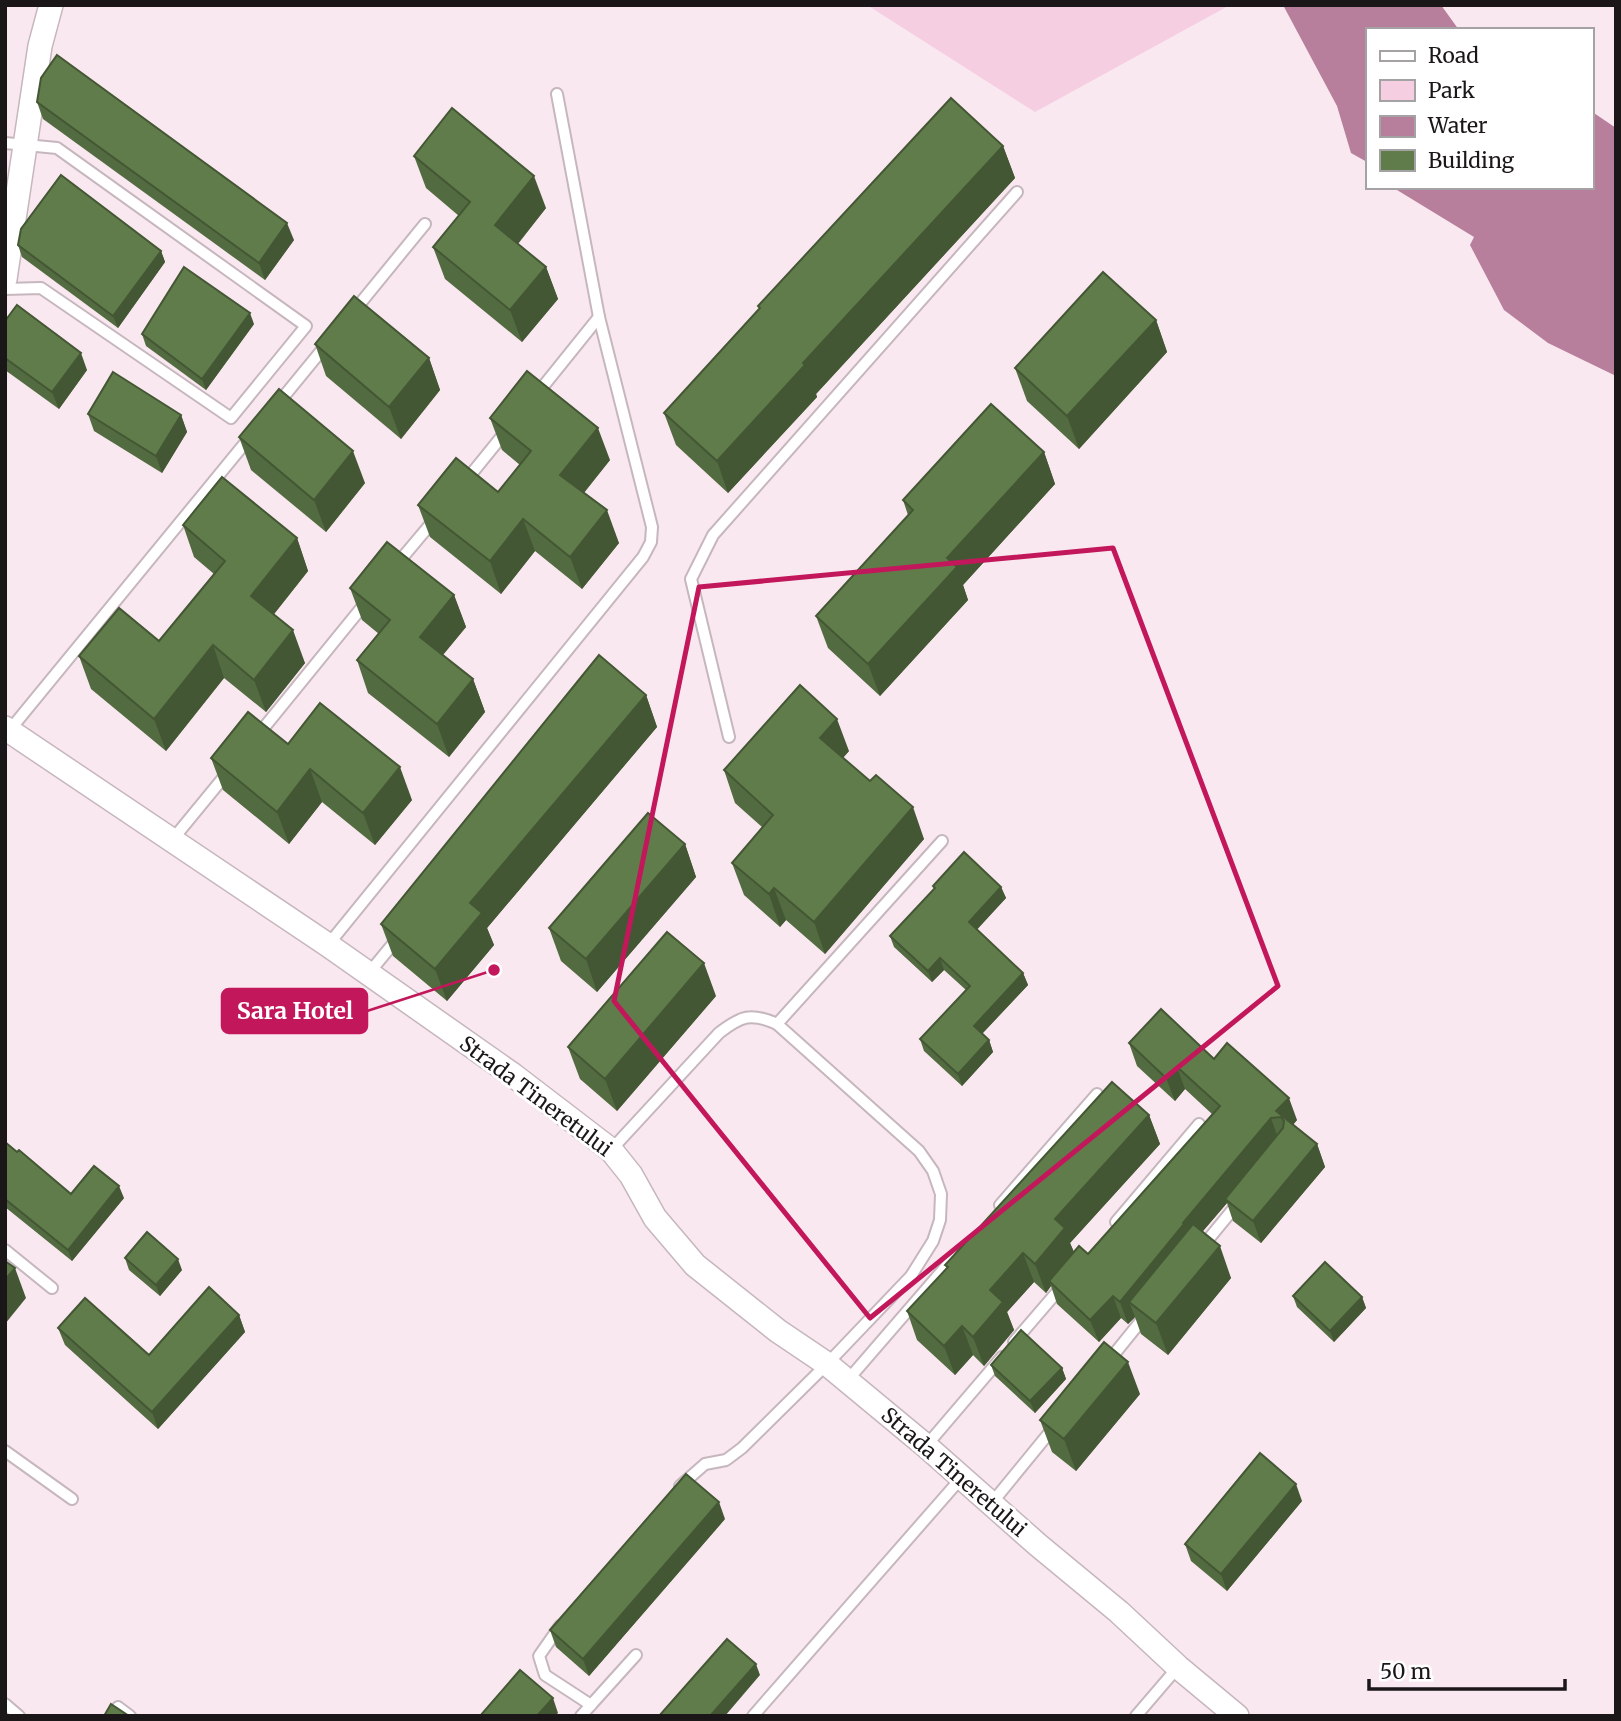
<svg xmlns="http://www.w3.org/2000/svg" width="1621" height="1721" font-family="Merriweather,serif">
<rect width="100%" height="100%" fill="#fae8f0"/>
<path fill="#f6cee1" d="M867,5H1230L1035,112Z"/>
<g fill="#b77f9b">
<path d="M1283,5H1441L1459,30H1367V162L1351,153L1337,106Z"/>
<path d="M1591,111L1616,128V376L1548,343L1504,310L1470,245L1474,237L1397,190V187H1591Z"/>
</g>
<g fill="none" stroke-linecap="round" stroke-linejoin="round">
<defs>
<g id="lane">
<path d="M5,143L57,148L306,326L231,418L41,288L5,289"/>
<path d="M354,311L425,224"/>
<path d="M537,394L599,317"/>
<path d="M276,406L326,345"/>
<path d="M464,483L507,430"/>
<path d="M397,564L434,520"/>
<path d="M9,731L250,437"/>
<path d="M258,735L367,601"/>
<path d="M729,737L691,579L713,535L1017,192"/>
<path d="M173,839L228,772"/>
<path d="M328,945L643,557L651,542L652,527L599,317L557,94"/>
<path d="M369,973L397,939"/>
<path d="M777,1024L942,841"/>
<path d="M611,1150L719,1033C741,1016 751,1012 777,1024L919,1151L933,1171L941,1194L940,1220L933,1241L911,1276L827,1364L742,1448L726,1460L705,1464L680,1486"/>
<path d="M1000,1205L1097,1094"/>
<path d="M1116,1222L1199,1124"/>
<path d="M1202,1247L1239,1202"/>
<path d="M5,1250L52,1288"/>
<path d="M1014,1342L1063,1285"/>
<path d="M1107,1363L1145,1316"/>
<path d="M847,1381L955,1256"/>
<path d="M926,1446L1002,1357"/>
<path d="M5,1451L72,1499"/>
<path d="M991,1504L1054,1427"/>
<path d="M560,1626L539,1656L545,1675L591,1705"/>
<path d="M5,1704L19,1716"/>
<path d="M118,1707L130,1716"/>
<path d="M581,1716L636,1655"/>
<path d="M753,1716L963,1476"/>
<path d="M1136,1716L1178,1667"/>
</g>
<g id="street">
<path d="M5,279L40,46L51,5"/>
<path d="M5,728L328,945L513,1075L611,1150L631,1175L655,1218L695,1265L778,1331L827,1364L926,1446L1038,1545L1119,1612L1178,1667L1237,1716"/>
</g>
</defs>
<use href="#lane" stroke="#c6b6bd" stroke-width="14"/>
<use href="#street" stroke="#c6b6bd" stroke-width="26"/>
<use href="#lane" stroke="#fff" stroke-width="10"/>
<use href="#street" stroke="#fff" stroke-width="23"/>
</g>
<g fill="#536b40">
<path d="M37,102L294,240L265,280L43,119Z"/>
<path d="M1003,146L1015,178L816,394L817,397L728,493L676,445L664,413L759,309L758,306Z"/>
<path d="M414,156L546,208L518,244L546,267L558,299L522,342L445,279L433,247L459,216L426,188Z"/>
<path d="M18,245L161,251L165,262L118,328L22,257Z"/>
<path d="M1156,320L1167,352L1079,449L1027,401L1015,368Z"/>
<path d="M5,321L87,370L59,409L5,370Z"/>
<path d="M254,324L206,390L146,346L142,334Z"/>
<path d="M315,344L429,358L440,390L401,439L326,376Z"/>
<path d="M88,414L181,415L187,432L162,473L94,431Z"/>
<path d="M490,418L610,460L584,493L619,543L582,589L535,551L501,594L430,537L418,505L498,492L520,465L502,450Z"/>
<path d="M239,437L365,483L326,532L251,470Z"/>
<path d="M1044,452L1055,484L963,585L968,600L880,696L828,648L816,616L908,515L903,500Z"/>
<path d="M183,525L297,538L308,571L274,614L305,663L266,712L224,678L166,751L91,689L79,656L159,641L214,574L194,557Z"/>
<path d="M350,588L454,595L466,627L443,655L473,679L485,712L449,757L368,693L357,660L379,634L362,620Z"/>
<path d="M646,695L657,727L487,928L494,945L447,1001L393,956L381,924Z"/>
<path d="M288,744L412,800L375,845L322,802L289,844L223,790L211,758Z"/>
<path d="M849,751L843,758L924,839L825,954L786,920L780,927L744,895L732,863L762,827L735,803L724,770Z"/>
<path d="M685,844L696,877L597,992L561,961L549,928Z"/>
<path d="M933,886L1001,887L1006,898L977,929L1023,973L1028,985L982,1034L989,1040L993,1052L962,1086L924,1051L920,1039L966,990L944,970L932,982L894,947L890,936L934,889Z"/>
<path d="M716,996L617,1111L580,1079L568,1047Z"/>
<path d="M1129,1043L1214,1059L1297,1120L1293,1125L1317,1144L1325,1167L1261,1243L1233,1221L1227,1203L1202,1232L1231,1278L1168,1355L1141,1334L1135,1317L1128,1324L1121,1318L1099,1342L1057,1304L1051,1286L1046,1293L1034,1282L1007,1312L1014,1330L984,1366L973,1355L955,1375L917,1340L907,1311L947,1269L945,1265L1149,1115L1160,1144L1070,1243L1074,1252L1088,1254L1212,1114L1185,1089L1175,1101L1137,1066Z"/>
<path d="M5,1142L71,1194L124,1198L72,1261L5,1207Z"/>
<path d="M125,1258L182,1270L160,1296L129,1270Z"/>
<path d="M1293,1296L1362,1297L1366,1308L1334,1342L1297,1307Z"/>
<path d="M239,1315L245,1332L158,1429L65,1345L58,1328L149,1355Z"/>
<path d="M991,1365L1062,1368L1066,1379L1035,1413L995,1376Z"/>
<path d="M1140,1394L1076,1471L1052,1452L1040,1420Z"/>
<path d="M1302,1501L1227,1591L1191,1561L1185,1544Z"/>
<path d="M725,1519L589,1676L556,1647L550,1630Z"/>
</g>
<g fill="#445734">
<path d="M1003,146L1015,178L816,394L817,397L728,493L717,461L803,363Z"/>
<path d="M534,176L546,208L507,257L495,225Z"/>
<path d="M287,223L294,240L265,280L259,263Z"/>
<path d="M161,251L165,262L118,328L113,316Z"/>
<path d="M546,267L558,299L522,342L510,310Z"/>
<path d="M250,313L254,324L206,390L202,379Z"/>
<path d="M1156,320L1167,352L1079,449L1067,416Z"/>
<path d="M81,353L87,370L59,409L52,392Z"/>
<path d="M429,358L440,390L401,439L389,407Z"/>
<path d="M181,415L187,432L162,473L156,456Z"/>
<path d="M598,428L610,460L572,507L560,475Z"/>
<path d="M353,451L365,483L326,532L314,500Z"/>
<path d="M1044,452L1055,484L963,585L968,600L880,696L868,664L947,558Z"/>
<path d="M607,510L619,543L582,589L570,557Z"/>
<path d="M523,519L535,551L501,594L490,561Z"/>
<path d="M297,538L308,571L263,628L251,596Z"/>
<path d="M454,595L466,627L431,669L420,637Z"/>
<path d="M293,630L305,663L266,712L254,680Z"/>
<path d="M213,645L224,678L166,751L154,719Z"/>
<path d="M473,679L485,712L449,757L437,724Z"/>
<path d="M646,695L657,727L487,928L494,945L447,1001L435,969L470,903Z"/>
<path d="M837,719L849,751L831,771L820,738Z"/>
<path d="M400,767L412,800L375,845L363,813Z"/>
<path d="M310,769L322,802L289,844L277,812Z"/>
<path d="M913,807L924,839L825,954L814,922Z"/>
<path d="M685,844L696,877L597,992L586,959Z"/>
<path d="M1001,887L1006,898L973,934L969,922Z"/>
<path d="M774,888L786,920L780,927L769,894Z"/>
<path d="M940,958L944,970L932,982L928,971Z"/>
<path d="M704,963L716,996L617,1111L605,1079Z"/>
<path d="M1023,973L1028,985L978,1038L974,1026Z"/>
<path d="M989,1040L993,1052L962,1086L958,1074Z"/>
<path d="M1177,1067L1185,1089L1175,1101L1166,1078Z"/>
<path d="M1289,1098L1297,1120L1288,1130L1284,1121L1276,1111Z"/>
<path d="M1149,1115L1160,1144L1070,1243L1076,1257L1049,1281L1051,1286L1046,1293L1035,1264L1055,1219Z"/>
<path d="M1271,1118L1279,1141L1225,1199L1227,1203L1192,1244L1129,1302L1135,1317L1128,1324L1120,1302L1183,1223Z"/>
<path d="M1317,1144L1325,1167L1261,1243L1253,1221Z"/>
<path d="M119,1186L124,1198L72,1261L68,1250Z"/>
<path d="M1220,1246L1231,1278L1168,1355L1156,1323Z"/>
<path d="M1023,1253L1034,1282L1007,1312L1014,1330L984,1366L973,1337L990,1290Z"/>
<path d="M178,1259L182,1270L160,1296L156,1285Z"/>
<path d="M15,1268L26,1298L5,1324V1280Z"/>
<path d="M1113,1296L1121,1318L1099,1342L1090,1320Z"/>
<path d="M1362,1297L1366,1308L1334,1342L1330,1331Z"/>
<path d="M239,1315L245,1332L158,1429L152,1412Z"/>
<path d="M962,1326L973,1355L955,1375L944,1346Z"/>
<path d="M1128,1362L1140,1394L1076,1471L1064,1439Z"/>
<path d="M1062,1368L1066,1379L1035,1413L1030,1401Z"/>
<path d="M1296,1484L1302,1501L1227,1591L1221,1574Z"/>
<path d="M719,1502L725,1519L589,1676L583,1659Z"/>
<path d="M756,1664L760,1675L725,1716H710Z"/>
<path d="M553,1698L558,1713L555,1716H537Z"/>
</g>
<g fill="#617c4b" stroke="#445734" stroke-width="2">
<path d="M57,55L287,223L259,263L37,102L41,78Z"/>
<path d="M951,98L1003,146L803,363L805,365L717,461L664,413L760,308L758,306Z"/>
<path d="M452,108L534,176L495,225L546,267L510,310L433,247L470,202L414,156Z"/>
<path d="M61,175L161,251L113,316L18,245L21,229Z"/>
<path d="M184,267L250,313L202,379L142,334Z"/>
<path d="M1103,272L1156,320L1067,416L1015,368Z"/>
<path d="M354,296L429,358L389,407L315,344Z"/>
<path d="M17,305L81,353L52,392L5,358V321Z"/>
<path d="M527,371L598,428L560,475L607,510L570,557L523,519L490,561L418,505L456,458L498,492L531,451L490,418Z"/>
<path d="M113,372L181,415L156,456L88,414Z"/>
<path d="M279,389L353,451L314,500L239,437Z"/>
<path d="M991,404L1044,452L947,558L957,567L868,664L816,616L913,510L903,500Z"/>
<path d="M222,477L297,538L251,596L293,630L254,680L213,645L154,719L79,656L119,608L159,641L225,561L183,525Z"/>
<path d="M387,542L454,595L420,637L473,679L437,724L357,660L390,620L350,588Z"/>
<path d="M599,655L646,695L470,903L482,913L435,969L381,924Z"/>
<path d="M800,685L837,719L820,738L870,781L876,775L913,807L814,922L774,888L769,894L732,863L773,815L724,770Z"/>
<path d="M320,703L400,767L363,813L310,769L277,812L211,758L248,712L288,744Z"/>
<path d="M648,813L685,844L586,959L549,928Z"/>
<path d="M964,852L1001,887L969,922L1023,973L974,1026L989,1040L958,1074L920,1039L970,986L940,958L928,971L890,936L935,888L933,886Z"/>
<path d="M667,932L704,963L605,1079L568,1047Z"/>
<path d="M1161,1009L1214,1059L1227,1043L1289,1098L1276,1111L1317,1144L1253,1221L1225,1199L1283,1128L1284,1121L1281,1117L1271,1118L1183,1223L1184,1224L1120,1302L1113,1296L1090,1320L1049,1281L1079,1246L1088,1254L1220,1106L1177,1067L1166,1078L1129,1043Z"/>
<path d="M1112,1082L1149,1115L1055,1219L1065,1228L1035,1264L1023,1253L990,1290L1003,1302L973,1337L962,1326L944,1346L907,1311L948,1267L945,1265Z"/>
<path d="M5,1142L17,1152L19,1150L71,1194L94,1166L119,1186L68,1250L5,1199Z"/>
<path d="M1193,1224L1220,1246L1156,1323L1129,1302Z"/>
<path d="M147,1232L178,1259L156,1285L125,1258Z"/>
<path d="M5,1261L15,1268L5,1280Z"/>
<path d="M1325,1262L1362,1297L1330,1331L1293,1296Z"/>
<path d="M209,1287L239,1315L152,1412L58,1328L85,1298L149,1355Z"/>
<path d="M1021,1330L1062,1368L1030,1401L991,1365Z"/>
<path d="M1104,1342L1128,1362L1064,1439L1040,1420Z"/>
<path d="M1260,1453L1296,1484L1221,1574L1185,1544Z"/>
<path d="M686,1474L719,1502L583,1659L550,1630Z"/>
<path d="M727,1639L756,1664L710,1716H659Z"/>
<path d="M520,1670L553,1698L537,1716H480Z"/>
<path d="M111,1704L129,1716H104Z"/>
</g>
<path fill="none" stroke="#c2185b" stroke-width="5" stroke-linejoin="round" d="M1113,548L1278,986L870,1318L614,1001L699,587Z"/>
<g text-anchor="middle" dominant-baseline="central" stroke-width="6" stroke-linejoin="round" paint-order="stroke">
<g font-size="21" fill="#1b1618" stroke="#fff">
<text transform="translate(536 1096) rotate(37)">Strada Tineretului</text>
<text transform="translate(954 1472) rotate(41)">Strada Tineretului</text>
</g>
</g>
<path fill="none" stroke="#c2185b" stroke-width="2.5" d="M494 970L367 1011"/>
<circle fill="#c2185b" stroke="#fff" stroke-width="2.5" cx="494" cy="970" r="7"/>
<rect fill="#c2185b" stroke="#c2185b" stroke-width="2.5" x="222" y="989" width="145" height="44" rx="7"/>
<g font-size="23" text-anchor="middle" font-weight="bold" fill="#fff">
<text x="295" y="1019">Sara Hotel</text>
</g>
<rect width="1621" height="1721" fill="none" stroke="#1b1618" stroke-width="14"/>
<rect x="1366" y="28" width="228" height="161" fill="#ffffff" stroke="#a4a2a3" stroke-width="2"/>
<rect x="1380" y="51" width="35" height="10" fill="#ffffff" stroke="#a4a2a3" stroke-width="2"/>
<text x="1428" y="63" font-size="21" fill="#1b1618">Road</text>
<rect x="1380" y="80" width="35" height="21" fill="#f6cee1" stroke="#a4a2a3" stroke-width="2"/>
<text x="1428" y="98" font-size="21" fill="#1b1618">Park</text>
<rect x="1380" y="116" width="35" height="21" fill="#b77f9b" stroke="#a4a2a3" stroke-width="2"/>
<text x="1428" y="133" font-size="21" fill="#1b1618">Water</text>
<rect x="1380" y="150" width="35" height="21" fill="#617c4b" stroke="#a4a2a3" stroke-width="2"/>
<text x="1428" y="168" font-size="21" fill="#1b1618">Building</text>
<path d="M1369 1679v10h196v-10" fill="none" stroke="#1b1618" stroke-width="3.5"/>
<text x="1380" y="1679" font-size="21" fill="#1b1618" stroke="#ffffff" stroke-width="5" paint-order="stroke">50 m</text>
</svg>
